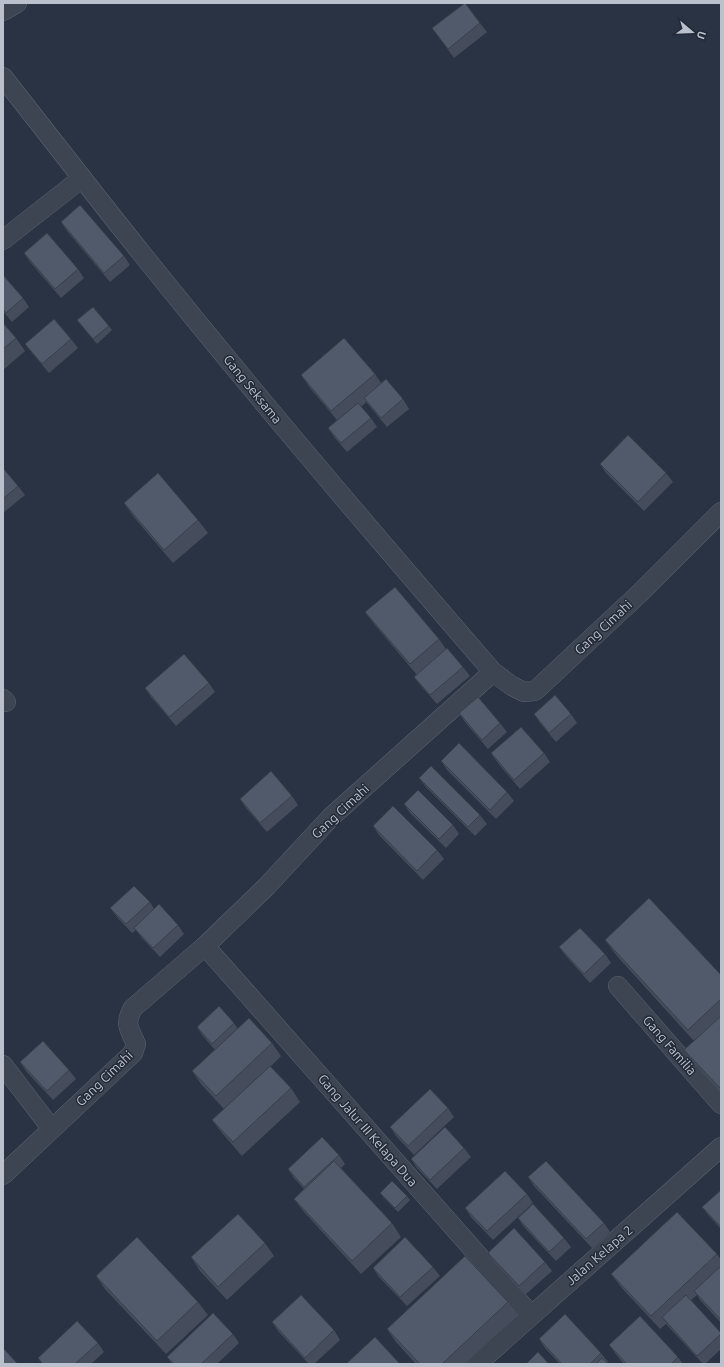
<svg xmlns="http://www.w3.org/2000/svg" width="724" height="1367" font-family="Ubuntu,sans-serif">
<rect width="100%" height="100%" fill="#293343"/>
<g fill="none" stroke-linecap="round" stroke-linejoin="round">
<defs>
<g id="minor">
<path d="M3,11L17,3"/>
<path d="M3,77L82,178"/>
<path d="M3,240L82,178C214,347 353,510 493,672"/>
<path d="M3,699L6,702"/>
<path d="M205,946L531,1315"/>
<path d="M618,986L721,1104"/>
<path d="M3,1065L51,1128"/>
<path d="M3,1175L133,1053L136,1044C129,1028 124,1024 133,1008L205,946L266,887L331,817L493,672L512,686L524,692L535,691L641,592L721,512"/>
<path d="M477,1364L721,1147"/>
</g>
</defs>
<use href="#minor" stroke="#5c6370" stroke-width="20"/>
<use href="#minor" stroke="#3d4553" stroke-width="19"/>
</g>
<g fill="#454d5c">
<path d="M480,23L487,32L454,58L432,28Z"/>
<path d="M61,222L124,256L130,265L110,282L67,231Z"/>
<path d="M24,253L78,269L84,278L61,298L30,262Z"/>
<path d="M3,275L23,298L29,307L12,322L3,311Z"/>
<path d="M77,320L109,326L112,330L97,344Z"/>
<path d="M3,323L16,338L25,351L3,370Z"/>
<path d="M71,339L78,348L49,373L32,353L25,344Z"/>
<path d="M375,374L381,383L403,399L409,409L387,427L366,402L361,407L371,418L377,427L347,452L334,437L328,428L337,420L310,388L301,375Z"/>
<path d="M600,464L666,473L673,482L644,511L606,473Z"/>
<path d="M3,468L18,486L25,495L3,513Z"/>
<path d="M124,503L198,520L208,533L173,563L133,516Z"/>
<path d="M365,612L439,639L446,649L463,667L470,676L437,704L421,686L414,677L417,675L375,625Z"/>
<path d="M209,683L215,692L176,726L151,697L145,688Z"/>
<path d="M459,713L500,723L507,732L488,749L465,722Z"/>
<path d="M534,714H571L577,723L556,742L540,723Z"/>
<path d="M491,753H544L550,762L520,789L497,762Z"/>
<path d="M441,761L507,792L514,801L496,819L447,770Z"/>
<path d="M419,778L480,815L487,824L475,836L426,787Z"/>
<path d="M292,796L298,805L267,832L246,808L240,799Z"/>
<path d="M404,804L453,825L459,834L446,848L410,813Z"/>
<path d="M373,826L437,850L444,859L423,880L379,835Z"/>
<path d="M150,902L154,909L178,925L184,934L160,957L141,937L136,930L132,933L117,917L110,908Z"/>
<path d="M605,940L721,975V1093L694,1063L684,1050L694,1041L617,956Z"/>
<path d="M559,947L605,954L611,963L590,983L566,956Z"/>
<path d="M234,1023L238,1029L272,1043L281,1056L270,1067L291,1088L300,1102L242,1156L222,1133L212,1120L224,1109L201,1084L192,1071L215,1050L203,1036L197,1027Z"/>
<path d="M20,1062L69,1070L76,1079L53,1100L26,1071Z"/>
<path d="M448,1108L454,1117L414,1155L396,1136L390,1127Z"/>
<path d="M464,1148L471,1157L437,1189L417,1168L411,1159Z"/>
<path d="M339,1155L345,1164L341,1168L392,1223L401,1237L361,1274L304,1212L294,1199L304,1189L294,1178L288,1169Z"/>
<path d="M528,1177L604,1223L610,1232L592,1248L534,1186Z"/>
<path d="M721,1190V1229L709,1216L702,1207Z"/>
<path d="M380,1193L407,1196L410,1200L398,1212L383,1197Z"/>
<path d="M527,1194L533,1203L493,1240L471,1217L465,1208Z"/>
<path d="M518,1218L564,1238L571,1247L556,1261L524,1227Z"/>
<path d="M265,1243L274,1256L227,1300L200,1271L191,1257Z"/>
<path d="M488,1253L545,1262L552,1271L525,1295L494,1262Z"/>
<path d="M717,1254L721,1260V1323L700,1300L697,1295L691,1300L721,1333V1349L705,1364H703L666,1324L660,1329L621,1287L611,1274Z"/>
<path d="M433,1267L440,1276L407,1306L379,1277L373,1268Z"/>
<path d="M96,1276L198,1302L208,1315L166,1354L105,1289Z"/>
<path d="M508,1302L517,1315L465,1364H416L396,1342L387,1329Z"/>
<path d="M272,1322L334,1330L340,1340L314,1364H309L278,1331Z"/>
<path d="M233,1334L239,1343L217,1364H172L167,1357Z"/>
<path d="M539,1339L601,1353L608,1362L607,1363L608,1364H560L545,1348Z"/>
<path d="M98,1343L104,1352L91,1364H42L38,1358Z"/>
<path d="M609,1345L678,1357L683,1364H624L619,1358Z"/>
</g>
<g fill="#505a6b" stroke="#383f4b">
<path d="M465,3L480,23L448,49L432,28Z"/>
<path d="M80,205L124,256L104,273L61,222Z"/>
<path d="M47,233L78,269L55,289L24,253Z"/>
<path d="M3,275L23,298L6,313L3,309Z"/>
<path d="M93,307L109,326L93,339L77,320Z"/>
<path d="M54,319L71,339L42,364L25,344Z"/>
<path d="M3,323L16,338L3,349Z"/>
<path d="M344,338L375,374L331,411L301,375Z"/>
<path d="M386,379L403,399L381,418L364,398Z"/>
<path d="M358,403L371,418L341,443L328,428Z"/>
<path d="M628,435L666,473L638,502L600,464Z"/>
<path d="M3,468L18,486L3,499Z"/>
<path d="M158,473L198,520L164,550L124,503Z"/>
<path d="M395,587L439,639L410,664L365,612Z"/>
<path d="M447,648L463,667L430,695L414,677Z"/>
<path d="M184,654L209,683L169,717L145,688Z"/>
<path d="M555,695L571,714L549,733L534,714Z"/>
<path d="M478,697L500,723L482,740L459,713Z"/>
<path d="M521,727L544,753L514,780L491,753Z"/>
<path d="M459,743L507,792L490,810L441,761Z"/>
<path d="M431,766L480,815L468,827L419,778Z"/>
<path d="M271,771L292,796L260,823L240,799Z"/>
<path d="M418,790L453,825L439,839L404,804Z"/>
<path d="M393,806L437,850L417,871L373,826Z"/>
<path d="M134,886L150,902L126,924L110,908Z"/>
<path d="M649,898L721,975V999L688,1030L605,940Z"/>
<path d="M159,904L178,925L153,948L134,928Z"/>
<path d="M580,928L605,954L584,974L559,947Z"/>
<path d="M219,1006L234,1023L212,1044L197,1027Z"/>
<path d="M721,1016V1089L684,1050Z"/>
<path d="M249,1018L272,1043L216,1096L192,1071Z"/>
<path d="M43,1041L69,1070L47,1091L20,1062Z"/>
<path d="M270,1066L291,1088L233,1142L212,1120Z"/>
<path d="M430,1089L448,1108L408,1146L390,1127Z"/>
<path d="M445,1127L464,1148L430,1180L411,1159Z"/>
<path d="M322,1137L339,1155L304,1187L288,1169Z"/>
<path d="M334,1161L392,1223L352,1261L294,1199Z"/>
<path d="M546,1161L604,1223L586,1239L528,1177Z"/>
<path d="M505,1171L527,1194L487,1231L465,1208Z"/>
<path d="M392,1181L407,1196L395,1208L380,1193Z"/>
<path d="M721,1190V1227L702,1207Z"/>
<path d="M533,1204L564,1238L549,1252L518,1218Z"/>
<path d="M677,1212L717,1254L651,1316L611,1274Z"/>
<path d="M238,1214L265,1243L218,1287L191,1257Z"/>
<path d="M514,1228L545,1262L519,1286L488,1253Z"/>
<path d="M137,1237L198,1302L157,1341L96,1276Z"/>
<path d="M405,1237L433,1267L400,1297L373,1268Z"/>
<path d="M465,1256L508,1302L442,1364H420L387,1329Z"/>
<path d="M721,1266V1320L694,1291Z"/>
<path d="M301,1295L334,1330L305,1358L272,1322Z"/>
<path d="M686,1295L721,1333V1334L697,1356L662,1317Z"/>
<path d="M213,1313L233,1334L201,1364H174L167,1357Z"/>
<path d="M565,1314L601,1353L590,1364H562L539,1339Z"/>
<path d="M640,1316L678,1357L671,1364H627L609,1345Z"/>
<path d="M77,1321L98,1343L75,1364H43L38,1358Z"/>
<path d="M375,1337L400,1364H346Z"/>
<path d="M3,1348L18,1364H3Z"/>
<path d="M538,1352L549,1364H526Z"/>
<path d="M602,1358L608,1364H596Z"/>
</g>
<g text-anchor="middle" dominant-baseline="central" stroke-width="3" stroke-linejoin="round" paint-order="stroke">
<g font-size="13" fill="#bbc1cc" stroke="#222a38">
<text transform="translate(253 389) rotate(51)">Gang Seksama</text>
<text transform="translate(603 627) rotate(-43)">Gang Cimahi</text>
<text transform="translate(340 811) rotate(-43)">Gang Cimahi</text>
<text transform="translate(670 1045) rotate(49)">Gang Familia</text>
<text transform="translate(104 1078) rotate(-44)">Gang Cimahi</text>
<text transform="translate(368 1130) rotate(49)">Gang Jalur III Kelapa Dua</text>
<text transform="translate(599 1255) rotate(-41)">Jalan Kelapa 2</text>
</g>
</g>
<rect width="724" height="1367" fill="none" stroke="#bbc1cc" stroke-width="8"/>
<g transform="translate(692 32) rotate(109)" stroke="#222a38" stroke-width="3" paint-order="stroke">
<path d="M0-3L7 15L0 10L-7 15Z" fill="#bbc1cc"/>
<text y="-6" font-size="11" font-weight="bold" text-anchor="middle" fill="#bbc1cc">U</text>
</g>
</svg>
